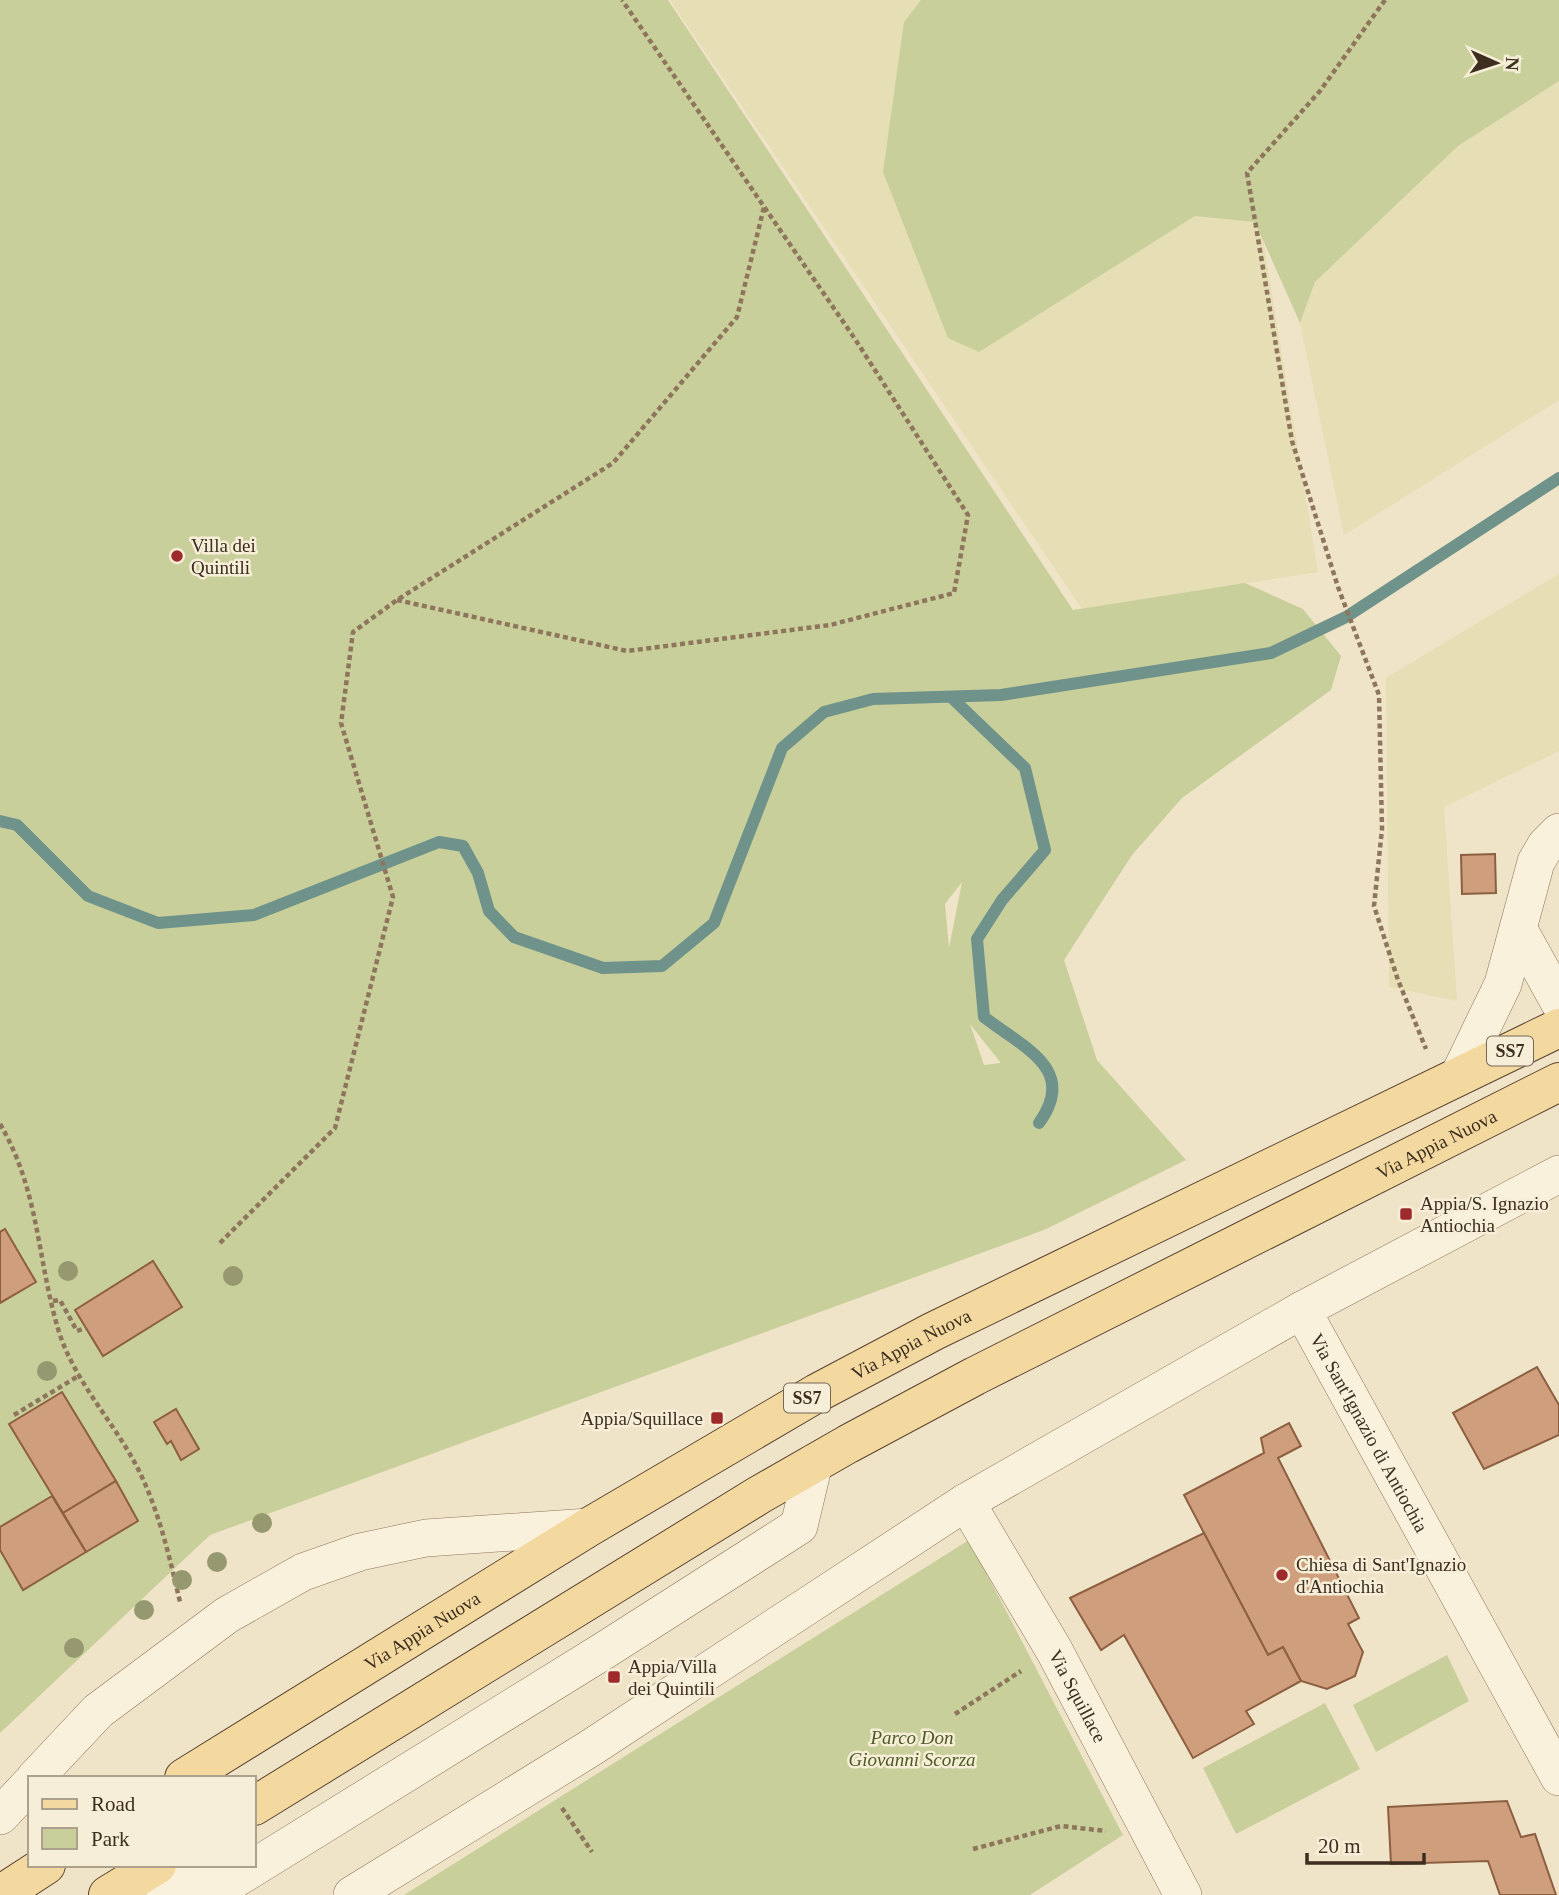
<svg xmlns="http://www.w3.org/2000/svg" width="1559" height="1895" font-family="'Times New Roman',serif">
<rect width="100%" height="100%" fill="#f0e4c8"/>
<g fill="#e6deb5">
<path d="M670,0H921L904,22L979,352L1228,195L1261,227L1318,572L1082,609Z"/>
<path d="M1559,81V400L1344,535L1300,323L1315,282L1458,146Z"/>
<path d="M1559,574V751L1444,807L1457,1001L1389,987L1386,678Z"/>
</g>
<g fill="#c9cf9b" fill-rule="evenodd">
<path d="M0,0H668L1073,610L1245,583L1303,609L1341,656L1331,690L1182,798L1132,855L1064,960L1097,1060L1186,1160L1044,1230L210,1535L0,1733ZM962,882L949,948L945,904ZM970,1024L1000,1062V1063L984,1065Z"/>
<path d="M921,0H1559V81L1458,146L1315,282L1300,323L1255,222L1195,216L979,352L948,338L883,172L904,22Z"/>
<path d="M969,1540L1123,1835L1030,1895H404Z"/>
<path d="M1447,1655L1469,1701L1376,1752L1353,1705Z"/>
<path d="M1325,1703L1360,1769L1236,1834L1203,1768Z"/>
</g>
<g fill="none" stroke-linecap="round" stroke-linejoin="round">
<g stroke="#6f938a" stroke-width="12">
<path d="M951,697L1025,768L1045,850L1002,900L977,939L984,1017C1024,1048 1078,1069 1039,1123"/>
<path d="M0,821L17,825L88,896L158,923L254,915L439,842L463,846L478,873L489,911L514,937L603,968L662,966L714,923L782,748L824,712L873,699L1001,695L1271,653L1346,617L1559,478"/>
</g>
</g>
<g fill="#cf9f7d" stroke="#8d5f41" stroke-width="2">
<path d="M1495,854L1496,893L1462,894L1461,855Z"/>
<path d="M5,1229L36,1282L0,1303V1232Z"/>
<path d="M153,1261L182,1307L103,1356L75,1310Z"/>
<path d="M1537,1367L1559,1405V1435L1484,1469L1453,1413Z"/>
<path d="M62,1392L116,1481L63,1513L9,1424Z"/>
<path d="M176,1409L199,1449L181,1460L171,1441L167,1444L154,1422Z"/>
<path d="M1289,1423L1301,1446L1278,1458L1359,1618L1348,1624L1363,1652L1355,1676L1327,1689L1301,1681L1283,1647L1268,1655L1184,1495L1264,1453L1261,1438Z"/>
<path d="M116,1481L138,1521L86,1552L63,1513Z"/>
<path d="M52,1496L86,1552L23,1590L0,1550V1527Z"/>
<path d="M1204,1533L1268,1655L1283,1647L1301,1681L1246,1711L1254,1724L1193,1758L1124,1635L1101,1650L1070,1598Z"/>
<path d="M1507,1801L1521,1837L1535,1834L1556,1895H1500L1488,1861L1391,1864L1388,1807Z"/>
</g>
<g fill="none" stroke-linecap="round" stroke-linejoin="round">
<defs>
<g id="minor">
<path d="M1519,930L1559,1002"/>
<path d="M1460,1073L1503,984L1536,862L1546,845L1559,832"/>
<path id="s1" d="M1302,1310L1559,1777"/>
<path id="s2" d="M966,1502L1054,1650L1183,1895"/>
<path d="M35,1778L98,1711L227,1615L303,1572L360,1552L426,1538L589,1527"/>
<path d="M0,1816L30,1784"/>
<path d="M140,1876L232,1881L605,1650L799,1526L814,1463"/>
<path d="M352,1895L589,1749L966,1502L1302,1310L1559,1174"/>
</g>
<g id="major">
<path id="s3" d="M184,1778L589,1527L817,1393L934,1331L1559,1028"/>
<path id="s4" d="M254,1806L759,1495L848,1444L975,1376L1559,1082"/>
<path d="M0,1895L46,1865"/>
<path d="M108,1895L157,1865"/>
</g>
</defs>
<use href="#minor" stroke="#8d765c" stroke-width="38"/>
<use href="#major" stroke="#5b4430" stroke-width="40"/>
<g stroke="#8d765c" stroke-width="4.5" stroke-dasharray="5 3.5" stroke-linecap="butt">
<path d="M1385,0L1320,91L1247,173L1292,441L1338,587L1379,695L1382,829L1374,906L1398,980L1426,1049"/>
<path d="M397,600L627,651L830,625L954,593L968,515L855,339L622,0"/>
<path d="M0,1124C40,1192 37,1261 59,1332C76,1385 118,1426 141,1475C160,1515 170,1559 180,1602"/>
<path d="M220,1243L335,1128L393,897L341,723L353,632L397,600L613,463L737,317L764,207"/>
<path d="M53,1301L60,1300L77,1331L86,1328"/>
<path d="M14,1415L80,1375"/>
<path d="M955,1714L1021,1671"/>
<path d="M562,1808L592,1852"/>
<path d="M973,1849L1061,1826L1106,1831"/>
</g>
<use href="#minor" stroke="#faf1dc" stroke-width="37"/>
<use href="#major" stroke="#f3d9a0" stroke-width="38"/>
</g>
<g fill="#96986f">
<circle cx="68" cy="1271" r="10"/>
<circle cx="233" cy="1276" r="10"/>
<circle cx="47" cy="1371" r="10"/>
<circle cx="262" cy="1523" r="10"/>
<circle cx="217" cy="1562" r="10"/>
<circle cx="182" cy="1580" r="10"/>
<circle cx="144" cy="1610" r="10"/>
<circle cx="74" cy="1648" r="10"/>
</g>
<g fill="#9e2a2b" stroke="#f7eed8" stroke-width="2.5">
<circle cx="177" cy="556" r="7"/>
<rect x="1399" y="1207" width="14" height="14" rx="3.5"/>
<rect x="710" y="1411" width="14" height="14" rx="3.5"/>
<circle cx="1282" cy="1575" r="7"/>
<rect x="607" y="1670" width="14" height="14" rx="3.5"/>
</g>
<g text-anchor="middle" dominant-baseline="central" stroke-width="5" stroke-linejoin="round" paint-order="stroke">
<g fill="#f7eed8" stroke="#756857" stroke-width="2">
<rect x="1487" y="1036.5" width="46" height="29" rx="5"/>
<rect x="784" y="1383.5" width="46" height="29" rx="5"/>
</g>
<g font-size="18" font-weight="bold" fill="#3d2e20">
<text x="1510" y="1051">SS7</text>
<text x="807" y="1398">SS7</text>
</g>
<g font-size="19" fill="#3d2e20" stroke="#f7eed8" text-anchor="start">
<text x="191" y="545">Villa dei<tspan x="191" dy="22">Quintili</tspan></text>
<text x="1420" y="1203">Appia/S. Ignazio<tspan x="1420" dy="22">Antiochia</tspan></text>
<text x="703" y="1418" text-anchor="end">Appia/Squillace</text>
<text x="1296" y="1564">Chiesa di Sant'Ignazio<tspan x="1296" dy="22">d'Antiochia</tspan></text>
<text x="628" y="1666">Appia/Villa<tspan x="628" dy="22">dei Quintili</tspan></text>
</g>
<g font-size="19" fill="#3d2e20" stroke="#f7eed8">
<text stroke="none"><textPath href="#s4" startOffset="1356">Via Appia Nuova</textPath></text>
<text stroke="none"><textPath href="#s3" startOffset="847">Via Appia Nuova</textPath></text>
<text stroke="none"><textPath href="#s1" startOffset="140">Via Sant'Ignazio di Antiochia</textPath></text>
<text stroke="none"><textPath href="#s3" startOffset="280">Via Appia Nuova</textPath></text>
<text stroke="none"><textPath href="#s2" startOffset="224">Via Squillace</textPath></text>
</g>
<g font-size="19" font-style="italic" fill="#4d5a26" stroke="#f7eed8">
<text x="912" y="1737">Parco Don<tspan x="912" dy="22">Giovanni Scorza</tspan></text>
</g>
</g>
<rect x="28" y="1776" width="228" height="91" fill="#f7eed8" stroke="#ada18e" stroke-width="2"/>
<rect x="42" y="1799" width="35" height="10" fill="#f3d9a0" stroke="#ada18e" stroke-width="2"/>
<text x="91" y="1811" font-size="21" fill="#3d2e20">Road</text>
<rect x="42" y="1828" width="35" height="21" fill="#c9cf9b" stroke="#ada18e" stroke-width="2"/>
<text x="91" y="1846" font-size="21" fill="#3d2e20">Park</text>
<g transform="translate(1496 63) rotate(93)" stroke="#f7eed8" stroke-width="5" paint-order="stroke">
<path d="M0-5L12 26L0 18L-12 26Z" fill="#3d2e20"/>
<text y="-10" font-size="19" font-weight="bold" text-anchor="middle" fill="#3d2e20">N</text>
</g>
<path d="M1307 1853v10h117v-10" fill="none" stroke="#3d2e20" stroke-width="3.5"/>
<text x="1318" y="1853" font-size="21" fill="#3d2e20" stroke="#f7eed8" stroke-width="5" paint-order="stroke">20 m</text>
</svg>
